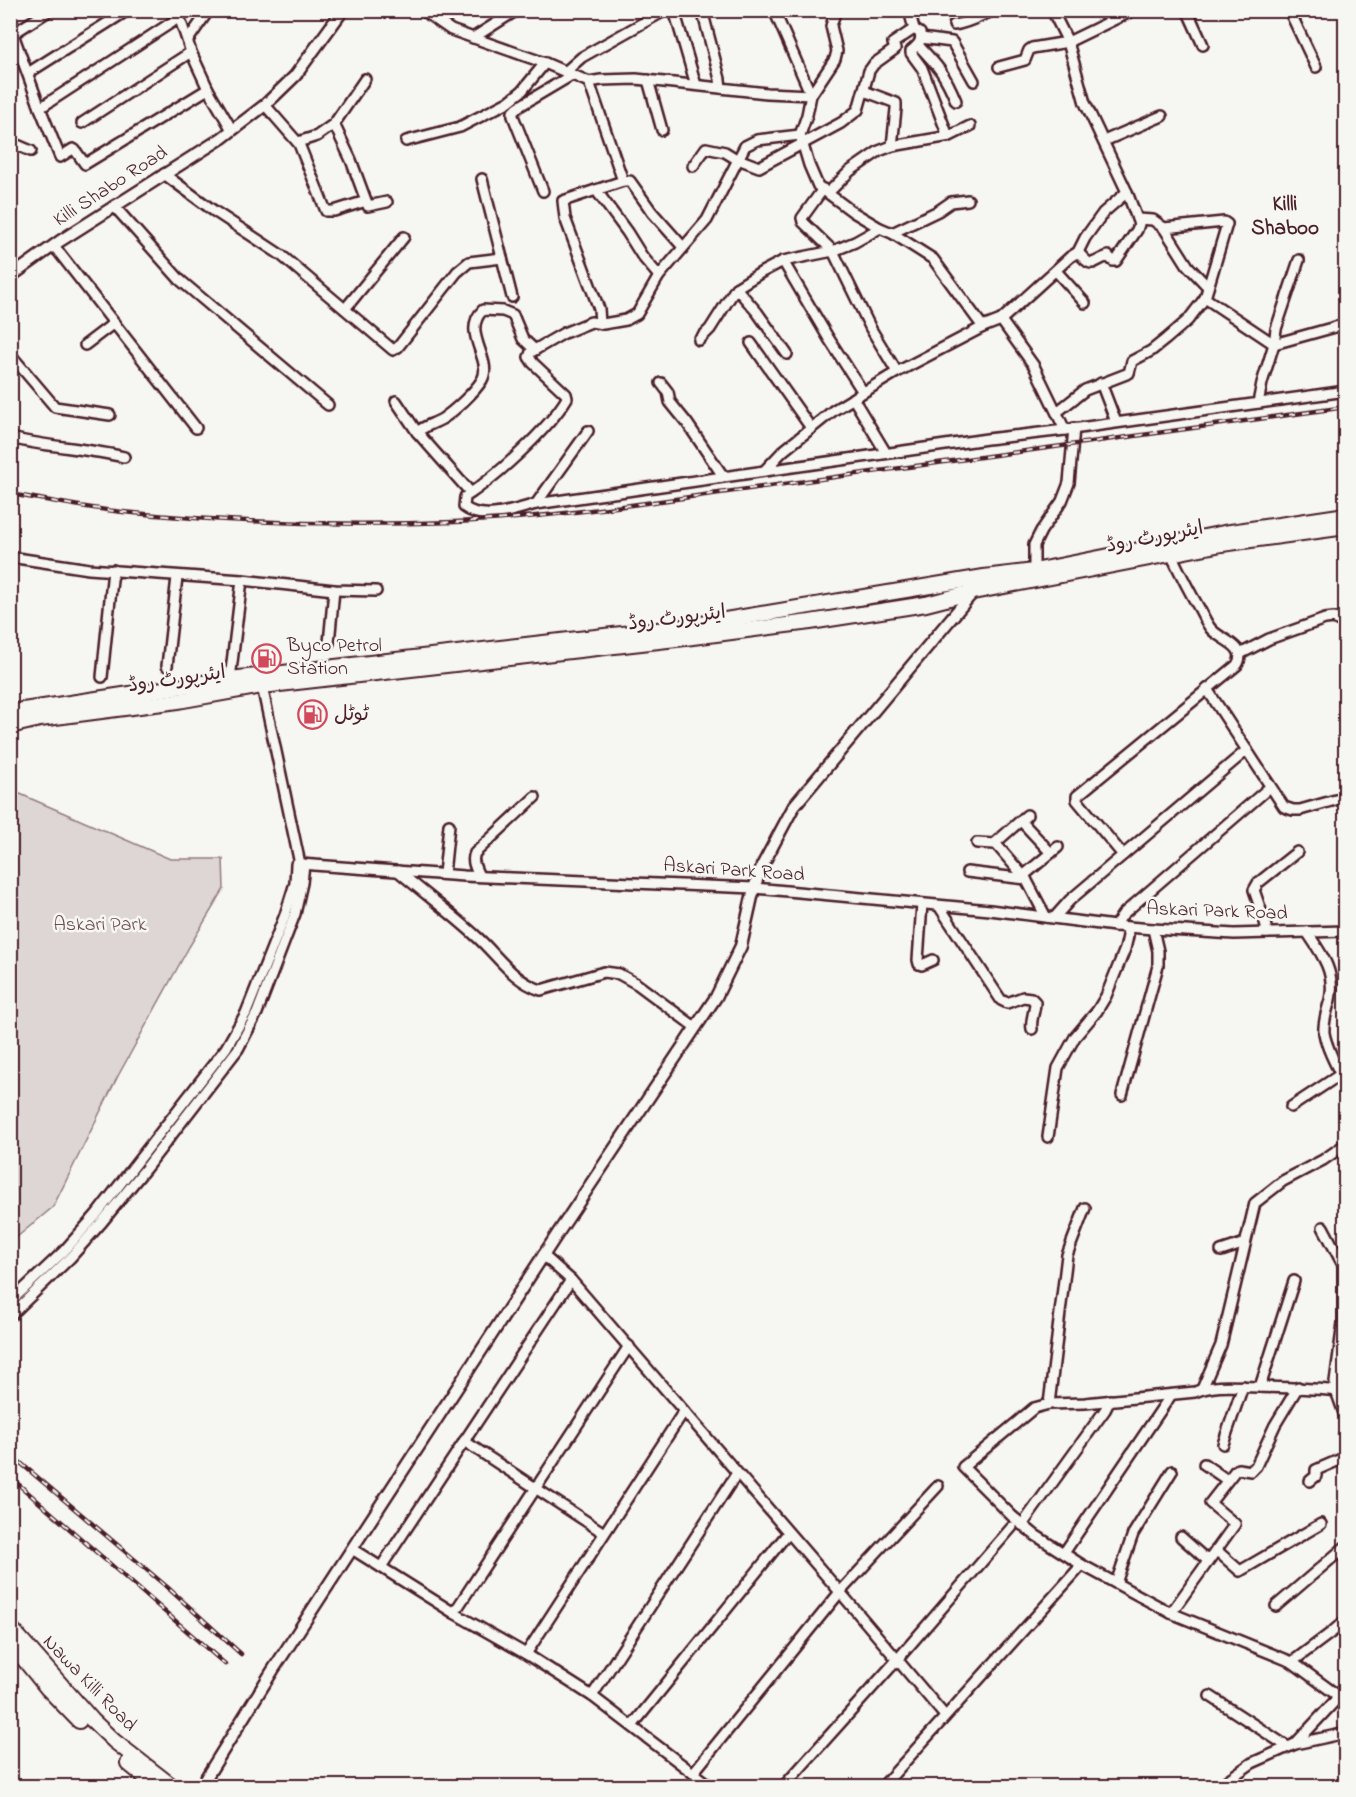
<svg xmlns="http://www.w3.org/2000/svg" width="1356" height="1797" font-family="'Indie Flower','Playpen Sans Arabic',sans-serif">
<rect width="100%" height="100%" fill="#f6f6f2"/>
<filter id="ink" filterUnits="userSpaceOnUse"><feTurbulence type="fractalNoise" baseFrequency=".0167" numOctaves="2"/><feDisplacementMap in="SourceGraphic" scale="12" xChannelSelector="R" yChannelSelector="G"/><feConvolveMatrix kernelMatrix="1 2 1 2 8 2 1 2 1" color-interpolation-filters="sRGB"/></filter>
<g filter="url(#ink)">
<path fill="#ddd6d5" stroke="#947a80" stroke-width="1.5" d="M11,790L170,859H223L224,889L189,947L118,1076L53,1207L11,1242Z"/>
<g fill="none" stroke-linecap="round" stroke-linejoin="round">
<defs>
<g id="minor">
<path d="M177,10L191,52L208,89L232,130"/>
<path d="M422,10L451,30L545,63L589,82L601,80L636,79L767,93L811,95L774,10"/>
<path d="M674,10L696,85"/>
<path d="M702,10L720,79L721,88"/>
<path d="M836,10L831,26L837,51L835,59L811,95L807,115L800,135L809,165L818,186L853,212L880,228L892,233L933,259L983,327"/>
<path d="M1034,10H1047"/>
<path d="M1187,10L1203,45"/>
<path d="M1289,10L1316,67"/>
<path d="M180,17L40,108L60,157L73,149L75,150L85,164L208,89"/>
<path d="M954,25C969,23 980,16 994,10"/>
<path d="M10,26L40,108"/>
<path d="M914,29L920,33C923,41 917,46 911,51V53L922,68L948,136"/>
<path d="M14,33L50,10"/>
<path d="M473,38L517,10"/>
<path d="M921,38L952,42L974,81"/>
<path d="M188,40L209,10"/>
<path d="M918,45C938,66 945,74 956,101"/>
<path d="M999,67L1025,60L1029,50L1032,48L1068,42L1052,10"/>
<path d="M565,72L582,57L666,10"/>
<path d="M28,73L128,10"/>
<path d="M648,80L662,130"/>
<path d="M589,82L623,181"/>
<path d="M864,91L896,103V109L892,146"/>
<path d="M265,105L299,144L326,211H334L366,201"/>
<path d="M82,123L191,52"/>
<path d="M334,124L351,160L368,206L387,202"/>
<path d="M406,141L460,127L508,102L522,91L545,63"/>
<path d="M1104,141L1162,116"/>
<path d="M10,142L31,151"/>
<path d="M298,142L317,136L334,124L365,79"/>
<path d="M738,159L759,167L841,123L858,110L869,71L874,64L895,49L893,43L914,29L909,10"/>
<path d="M693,166L706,148L725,152L738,160"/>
<path d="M164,174L214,211L281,255L393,350L398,347L457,272L469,262L502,258"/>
<path d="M482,179L512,297"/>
<path d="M823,189L802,218L803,222L833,251L871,329L897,372"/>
<path d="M596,190L627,232L642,256L659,276"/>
<path d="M543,191L513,116V112L518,107L572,75"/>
<path d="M828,193L850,171L879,151L892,146L950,136L970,126"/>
<path d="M114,206L180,280L328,405"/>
<path d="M1164,228L1188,266L1208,287"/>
<path d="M892,233L938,211L951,202L968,200"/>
<path d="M54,246L196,428"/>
<path d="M1078,252C1093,270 1091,262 1108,256L1113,261H1116L1137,230L1139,224L1127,192"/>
<path d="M783,261L829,339L863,392"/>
<path d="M1056,271L1085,303"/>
<path d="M736,288L757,312L787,354"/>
<path d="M1205,298L1274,344L1346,324"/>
<path d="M345,309L404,237"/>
<path d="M1001,320L1034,366L1065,430"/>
<path d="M600,323L599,309L565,218L563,201L623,181H630L652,212L683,247"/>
<path d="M699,340L710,329L736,288L762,272L783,261L833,251L855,242L880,228"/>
<path d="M751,343L811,428"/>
<path d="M85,345L114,323"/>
<path d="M10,354L55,407L110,415"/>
<path d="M661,383L668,392L670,402L687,423L723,476"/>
<path d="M1101,383L1116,422"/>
<path d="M853,398L886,453"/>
<path d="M396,401L417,432L471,493"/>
<path d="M1258,403L1262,383L1274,344L1276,329L1299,260"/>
<path d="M1057,412L1085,390L1129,373L1132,361L1151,351L1166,339L1188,320L1205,298L1227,224L1224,222L1164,228L1153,220L1137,219"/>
<path d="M588,431L536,504C514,510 483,522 464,507L465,497C496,477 548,430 567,398L566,394L533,363L529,357L531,352L564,333L591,322L603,324L626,320L637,314L659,276L707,220L745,146L757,140L800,135"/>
<path d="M417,432C424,426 433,424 442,419C454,411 474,393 482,380C494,360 460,332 483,310L503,311L513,315L523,339L535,350"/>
<path d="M10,438C48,447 86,448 124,457"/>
<path d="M764,471L783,451L834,410L897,372L983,327L1001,320L1070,257L1078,252L1085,238L1103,213L1127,192L1085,103L1068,42L1134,10"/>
<path d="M536,504L987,439L1065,430L1346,391"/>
<path d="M10,557L89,569L242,580L334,590L376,591"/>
<path d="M1034,571V545L1041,531L1062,501L1069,483L1074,428"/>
<path d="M329,643L334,590"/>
<path d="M1240,654L1269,639L1325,619L1334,618L1346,625"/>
<path d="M167,666L177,577"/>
<path d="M102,677L113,570"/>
<path d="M230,679L242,580"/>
<path d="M262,686L300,864L464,876L754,888L990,910L1115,926L1153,929L1234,934L1346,931"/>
<path d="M1207,689L1284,807L1293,810H1300L1346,797"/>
<path d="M1021,821L1051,853"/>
<path d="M977,843L994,844L1027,815"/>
<path d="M995,843L1026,879L1046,917"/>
<path d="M1123,855L1077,800V796L1237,665C1249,646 1220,640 1211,629C1206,623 1203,615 1199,608C1189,591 1180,573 1171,554"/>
<path d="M398,871C424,893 452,914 477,937C498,956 513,981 541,990L604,972L619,974L637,984L695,1027"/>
<path d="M967,872L1026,879"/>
<path d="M444,874L449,825"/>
<path d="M479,876C476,869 471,861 475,853L535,797"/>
<path d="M1023,876L1058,847"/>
<path d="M922,904L918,960L919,964L922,965L933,960"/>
<path d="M939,906L1001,1000L1007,1003L1023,997L1031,998L1035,1002C1035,1012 1030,1020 1032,1029"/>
<path d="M1054,918L1070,900L1247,750"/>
<path d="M1115,926L1123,914L1270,787"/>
<path d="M1307,932C1322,954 1336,973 1330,1000C1327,1010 1323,1022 1324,1033C1327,1050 1338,1069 1346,1085"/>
<path d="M1267,933L1265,922L1254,890L1258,883L1297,852"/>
<path d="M1122,1095L1158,966V951L1153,929"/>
<path d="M1291,1107L1341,1074"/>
<path d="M1048,1137L1058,1068L1075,1037L1097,1011L1106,996L1125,949L1128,936L1127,927"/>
<path d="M1323,1227L1343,1265"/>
<path d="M1221,1251L1245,1243"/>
<path d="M1346,1252L1343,1265V1323L1335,1382L1336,1391L1346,1419"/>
<path d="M543,1255L571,1280L840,1592L945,1716"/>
<path d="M10,1302L64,1251L96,1215L226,1048L246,1013L285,915L295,883L296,864H300"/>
<path d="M10,1316L70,1258L102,1222L146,1168L238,1049L257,1013L295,914L302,883L304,864"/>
<path d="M1260,1387L1294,1281"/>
<path d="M1202,1389L1221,1345L1255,1203L1283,1181L1323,1160L1346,1144"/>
<path d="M1049,1404L1067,1255L1085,1208"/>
<path d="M1346,1425L1344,1436L1346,1443"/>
<path d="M464,1441L604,1533"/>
<path d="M1223,1444L1243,1386"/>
<path d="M1204,1464L1227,1480"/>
<path d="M1310,1481L1316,1476V1470L1346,1457"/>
<path d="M1022,1525L1105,1410L1110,1400"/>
<path d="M1181,1537L1208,1561"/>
<path d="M352,1549L454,1613L526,1654L592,1696L710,1786"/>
<path d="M1216,1550L1240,1571L1321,1524"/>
<path d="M1064,1553L1171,1395"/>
<path d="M381,1567L571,1280"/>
<path d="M1116,1583L1133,1534L1172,1471"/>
<path d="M1276,1606L1346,1546"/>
<path d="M454,1613L629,1346"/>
<path d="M1171,1613L1235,1524L1210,1503L1235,1471L1238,1469L1251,1471L1256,1466L1275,1425L1298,1387"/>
<path d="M526,1654L684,1411"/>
<path d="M1292,1662L1332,1632L1346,1620"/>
<path d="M592,1696L737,1473"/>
<path d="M1210,1696L1288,1747"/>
<path d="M632,1726L788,1533"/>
<path d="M1295,1744L1335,1701L1337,1695L1292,1662L1171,1613L1082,1565L1035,1535L1012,1516L963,1467L1034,1408L1049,1404L1085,1403L1195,1392C1214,1383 1240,1387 1260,1387C1286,1388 1311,1388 1336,1391"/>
<path d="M693,1773L840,1592L938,1486"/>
<path d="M784,1786L897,1660L1012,1527"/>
<path d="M883,1786L1082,1565"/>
<path d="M1219,1786L1252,1763L1295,1744L1346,1733"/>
</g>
<g id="tertiary">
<path d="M10,277L60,241L222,138L265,105L295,76L343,10"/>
<path d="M201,1786L273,1670L558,1233L716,997L741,946L754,888L762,866L794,806L974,591"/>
</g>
<g id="primary">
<path d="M10,712L230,679L683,627L984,577L1034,571L1224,533L1346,515"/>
<path d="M10,726L40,719L178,701L262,686L685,638L810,622L926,604L973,592L1222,544L1346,527"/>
<path d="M10,1627L92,1720L114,1741L172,1786"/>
<path d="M10,1642L48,1689L79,1721"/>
<path d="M128,1763L156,1786"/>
</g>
</defs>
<use href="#minor" stroke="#4a1f2b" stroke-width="14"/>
<use href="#tertiary" stroke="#4a1f2b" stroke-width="15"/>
<use href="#primary" stroke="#4a1f2b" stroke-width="18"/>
<use href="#minor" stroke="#f6f6f2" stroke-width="9"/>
<use href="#tertiary" stroke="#f6f6f2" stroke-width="10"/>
<use href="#primary" stroke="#f6f6f2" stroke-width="14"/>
<defs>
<g id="rail">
<path d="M10,494C48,500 85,508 123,512C233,523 344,526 455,522C526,519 597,510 668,500L1346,407"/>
<path d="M10,1454L167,1587L241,1654"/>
<path d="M10,1477L225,1664"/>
</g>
</defs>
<use href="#rail" stroke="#4a1f2b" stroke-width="4.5"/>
<use href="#rail" stroke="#f6f6f2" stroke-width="2" stroke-dasharray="7" stroke-linecap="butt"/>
</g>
</g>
<defs>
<symbol id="fuel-ring" viewBox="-11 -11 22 22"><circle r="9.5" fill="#f6f6f2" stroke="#d1495b" stroke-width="1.5"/><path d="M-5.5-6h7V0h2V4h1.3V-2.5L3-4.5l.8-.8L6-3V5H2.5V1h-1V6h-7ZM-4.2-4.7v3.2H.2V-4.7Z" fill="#d1495b"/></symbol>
</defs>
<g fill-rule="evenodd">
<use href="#fuel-ring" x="250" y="642" width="33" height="33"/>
<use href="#fuel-ring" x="296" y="698" width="33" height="33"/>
</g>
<g text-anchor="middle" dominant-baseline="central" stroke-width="5" stroke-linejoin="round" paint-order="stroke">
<g font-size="20" fill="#4a1f2b" stroke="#f6f6f2">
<text transform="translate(111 187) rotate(-33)">Killi Shabo Road</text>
<text transform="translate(1155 538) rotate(-11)">ایئرپورٹ روڈ</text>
<text transform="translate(677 619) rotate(-7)">ایئرپورٹ روڈ</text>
<text transform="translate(177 680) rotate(-8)">ایئرپورٹ روڈ</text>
<text transform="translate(734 871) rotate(4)">Askari Park Road</text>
<text transform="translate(1217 912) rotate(2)">Askari Park Road</text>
<text transform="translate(89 1684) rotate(46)">Nawa Killi Road</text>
</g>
<g font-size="20" fill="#4a1f2b" stroke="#f6f6f2" text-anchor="start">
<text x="287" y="646">Byco Petrol<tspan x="287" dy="23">Station</tspan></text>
<text x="334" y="715">ٹوٹل</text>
</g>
<g font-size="20" fill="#6f4d56" stroke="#f6f6f2">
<text x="100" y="925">Askari Park</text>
</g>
<g font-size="21" font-weight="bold" fill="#4a1f2b" stroke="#f6f6f2">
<text x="1285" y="205">Killi<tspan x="1285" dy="24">Shaboo</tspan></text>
</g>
</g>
<rect width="1356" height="1797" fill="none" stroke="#f6f6f2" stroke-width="36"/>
<rect x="18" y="18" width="1320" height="1761" fill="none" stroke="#4a1f2b" stroke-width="2" filter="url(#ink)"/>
</svg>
